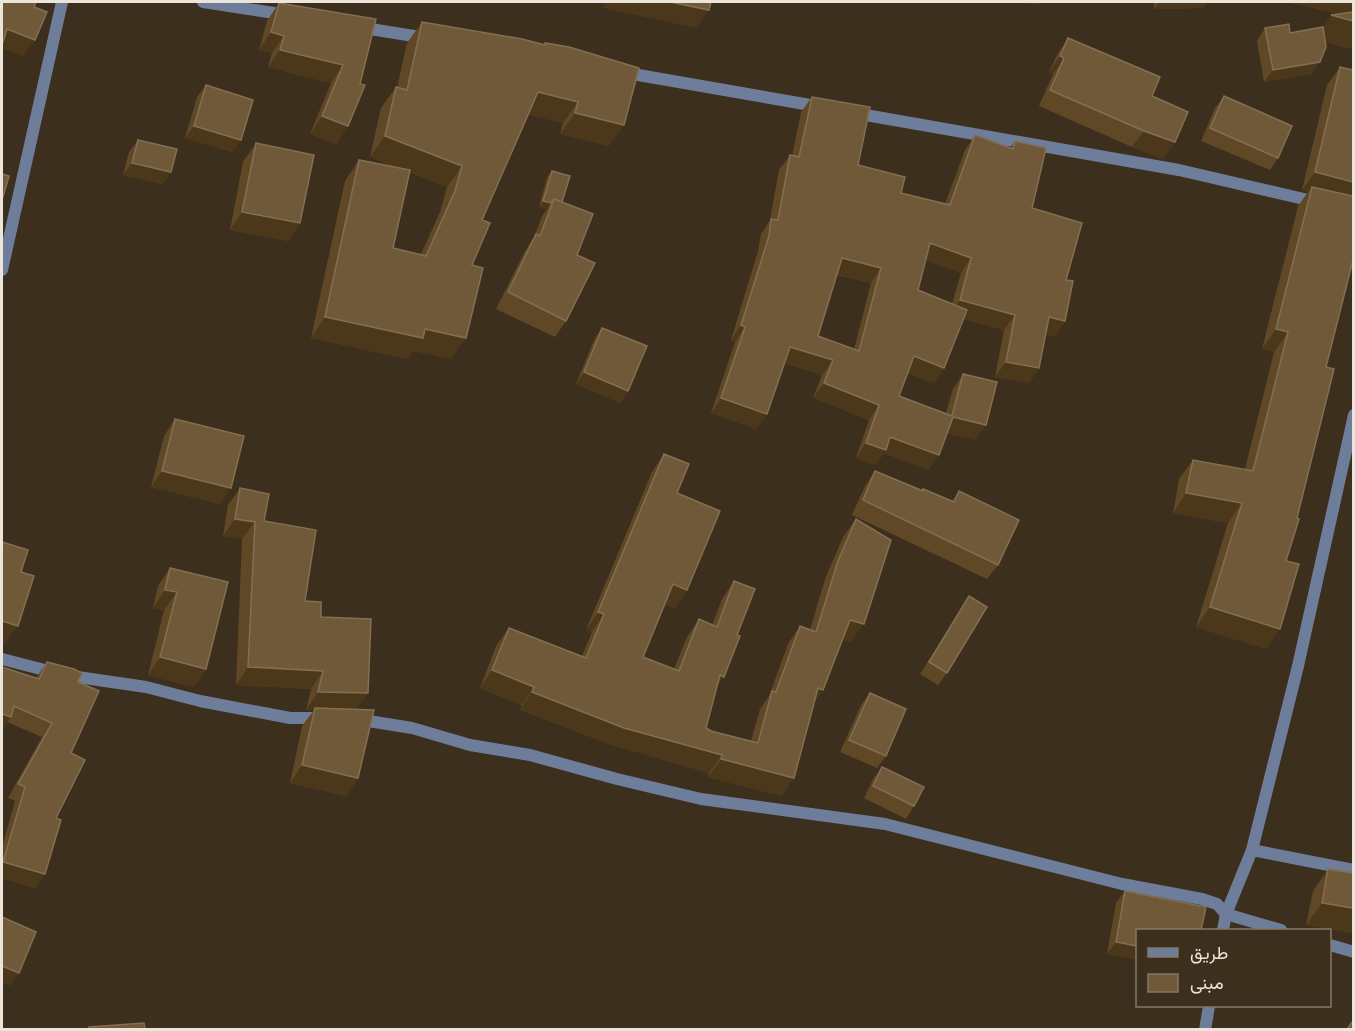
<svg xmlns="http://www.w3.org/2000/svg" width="1355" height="1031" font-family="Lato,Vazirmatn,sans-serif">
<rect width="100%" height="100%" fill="#3c2f1d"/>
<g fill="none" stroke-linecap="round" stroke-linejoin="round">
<g stroke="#6e7d99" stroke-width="12">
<path d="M203,2L287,15"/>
<path d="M358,27L426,38"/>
<path d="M621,72L822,107"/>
<path d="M854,113L1179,170L1317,202"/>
<path d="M2,270L62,2"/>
<path d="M2,659L64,675L146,687L200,701L290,718H324"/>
<path d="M356,719L412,728L470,745L530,755L617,779L701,799L885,824L1122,884L1202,899L1217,904L1226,914L1281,930"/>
<path d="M1252,850L1354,870"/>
<path d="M1223,930L1226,914L1252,850L1298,666L1354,415"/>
<path d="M1330,945L1354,952"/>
<path d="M1205,1030L1209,1006"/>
</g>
</g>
<g fill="#604826" fill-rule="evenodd">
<path d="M1154,2H1208L1203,8L1154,9Z"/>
<path d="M1287,2H1353V49L1325,42L1311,74L1264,82L1257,41L1265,28L1290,33L1323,27L1342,14Z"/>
<path d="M279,3L376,19L348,126L336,144L310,134L331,83L268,67L272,53L259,50L267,21Z"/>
<path d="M422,22L544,45L545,43L609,146L560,134L563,123L528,114L482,220L451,359L414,351L408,359L311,338L345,181L359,160L397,168L370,157L381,108L396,87L397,88L407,43ZM409,172L447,187L440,212L421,254L393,248Z"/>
<path d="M1068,38L1152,96L1175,142L1163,159L1132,147L1039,106L1053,74L1049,72L1057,55Z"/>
<path d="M1340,67L1326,367L1286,561L1266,649L1196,627L1228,523L1173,513L1179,479L1193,460L1245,469L1274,352L1262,349L1298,206L1308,192L1302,190L1327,85Z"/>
<path d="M206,85L232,152L185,138L197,97Z"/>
<path d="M1224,96L1278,158L1270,170L1201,141L1215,108Z"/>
<path d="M812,97L858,165L901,193L945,204L965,150L975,135L1010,148L1015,141L1032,208L1066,280L1065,321L1055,336L1046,334L1039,368L1029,383L995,377L1004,330L964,319L944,368L934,383L908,373L899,396L946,413L953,389L963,374L976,440L947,433L929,470L884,453L875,465L856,458L869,420L813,398L822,375L784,363L767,414L756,429L711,413L735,342L731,340L758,251L761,234L770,220L779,170L790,155L792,156L801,112ZM926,260L961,273L952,304L918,290ZM837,275L871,283L854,349L818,336Z"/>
<path d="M138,140L171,172L162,184L123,175L129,152Z"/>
<path d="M256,143L300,223L288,241L230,230L243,162Z"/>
<path d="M552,171L562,202L577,255L566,321L555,337L496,309L525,251L534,237L542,216L547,209L539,207L547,177Z"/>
<path d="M602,328L628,391L620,403L576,384L594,340Z"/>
<path d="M175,419L220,504L151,487L164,436Z"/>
<path d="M664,454L677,493L687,590L675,608L665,604L643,657L674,669L687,637L699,619L712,625L722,599L734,581L737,635L724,677L717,686L706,728L711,731L751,741L760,709L769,696L788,644L800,626L810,630L825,579L843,537L856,519L851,642L842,639L814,703L782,796L708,777L709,773L612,745L520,710L522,705L480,688L496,646L509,628L582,656L592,632L586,630L652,472Z"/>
<path d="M875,471L922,491L952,501L959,491L998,565L987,579L852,515L865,486Z"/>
<path d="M240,488L264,521L305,601L321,617L356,709L358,778L346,796L290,783L302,726L314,710H306L311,689L236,685L242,539L223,536L228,505Z"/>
<path d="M170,568L206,669L194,687L148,675L164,610L153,608L158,586Z"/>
<path d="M969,596L947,673L938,685L920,674Z"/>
<path d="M47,662L78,682L71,753L56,818L45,874L35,888L2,878V847L15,801L8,798L42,737L7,722L2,730V667L36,678Z"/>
<path d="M870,693L886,756L877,768L840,752L861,705Z"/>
<path d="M882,767L914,806L906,819L864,798L873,779Z"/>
<path d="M1328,869L1353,873V933L1306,925L1313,891Z"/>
<path d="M1125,891L1206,907L1107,954L1116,903Z"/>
</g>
<g fill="#4b371a">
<path d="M606,2H670L709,10L696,28L602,8Z"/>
<path d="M1015,2H1040L1038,5Z"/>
<path d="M1159,2H1208L1203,8L1154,9Z"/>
<path d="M1287,2H1353V16Z"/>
<path d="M1331,15L1353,21V49L1315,39Z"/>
<path d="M7,29L35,40L23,57L2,48V37Z"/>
<path d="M271,32L284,36L272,53L259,50Z"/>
<path d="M280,50L343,65L331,83L268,67Z"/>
<path d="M1060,56L1064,58L1053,74L1049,72Z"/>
<path d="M1320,62L1311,74L1264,82L1273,70Z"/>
<path d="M538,92L578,102L563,123L523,113Z"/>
<path d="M575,113L624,125L609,146L560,134Z"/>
<path d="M322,116L348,126L336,144L310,134Z"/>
<path d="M194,126L241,140L232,152L185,138Z"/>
<path d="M1144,131L1175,142L1163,159L1132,147Z"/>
<path d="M385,136L462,166L447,187L370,157Z"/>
<path d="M132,163L171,172L162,184L123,175Z"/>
<path d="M1315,172L1353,182V203L1312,187L1308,192L1302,190Z"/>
<path d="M543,201L551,203L547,209L539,207Z"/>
<path d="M242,212L300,223L288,241L230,230Z"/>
<path d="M930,243L971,258L961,273L920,258Z"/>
<path d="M842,258L881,268L871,283L832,273Z"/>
<path d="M960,300L1015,315L1004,330L949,315Z"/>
<path d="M325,317L425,329L466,338L451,359L414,351L408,359L311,338Z"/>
<path d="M1049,317L1065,321L1055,336L1038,332Z"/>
<path d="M741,325L745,327L735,342L731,340Z"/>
<path d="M1276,329L1288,332L1274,352L1262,349Z"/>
<path d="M790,347L833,360L822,375L780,362Z"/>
<path d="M914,356L944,368L934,383L904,371Z"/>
<path d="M1006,362L1039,368L1029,383L995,377Z"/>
<path d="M584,372L628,391L620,403L576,384Z"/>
<path d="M824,383L879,405L869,420L813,398Z"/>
<path d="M721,398L767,414L756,429L711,413Z"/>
<path d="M953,417L986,425L976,440L943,432Z"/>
<path d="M890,437L939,455L929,470L884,453L875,465L856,458L866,443Z"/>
<path d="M162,471L231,488L220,504L151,487Z"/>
<path d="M1186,493L1242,503L1228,523L1173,513Z"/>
<path d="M235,519L255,522L242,539L223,536Z"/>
<path d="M673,584L687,590L675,608L661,602Z"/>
<path d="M165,590L177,592L164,610L153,608Z"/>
<path d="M1210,607L1280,629L1266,649L1196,627Z"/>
<path d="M598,612L604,614L592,632L586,630Z"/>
<path d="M850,620L864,624L851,642L837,638Z"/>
<path d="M2,621L18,626L5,644L2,643Z"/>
<path d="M160,657L206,669L194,687L148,675Z"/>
<path d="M248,667L323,671L311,689L236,685Z"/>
<path d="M492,670L534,687L522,705L480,688Z"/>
<path d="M720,675L724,677L711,694Z"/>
<path d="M818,688L823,690L811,708Z"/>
<path d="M318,692L368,693L355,711L315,708L314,710H306Z"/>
<path d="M532,692L722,755L709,773L612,745L520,710Z"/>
<path d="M2,714L11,717L2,730Z"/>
<path d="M721,759L794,778L782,796L708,777Z"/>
<path d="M302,765L358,778L346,796L290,783Z"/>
<path d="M3,862L45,874L35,888L2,878V864Z"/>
<path d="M1322,903L1353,908V933L1306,925Z"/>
<path d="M1116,942L1137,946V960L1107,954Z"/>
<path d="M2,966L19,973L10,986L2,982Z"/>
</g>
<g fill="#6f5939" stroke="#836f52" stroke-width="1.5" fill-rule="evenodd">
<path d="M2,2H36L34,7L47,12L35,40L7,29L2,45Z"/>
<path d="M670,2H711L709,10Z"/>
<path d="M279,3L376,19L360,84L365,85L348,126L322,116L343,65L280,50L284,36L271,32Z"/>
<path d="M1353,12V21L1331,15Z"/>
<path d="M422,22L522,39L545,45V43L569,47L639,68L624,125L575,113L578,102L538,92L482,220L490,223L472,265L483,268L466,338L425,329L423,338L325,317L359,160L410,170L393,248L426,256L455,191L462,166L385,136L396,87L407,90Z"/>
<path d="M1289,24L1290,33L1323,27L1326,47L1320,62L1273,70L1265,28Z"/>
<path d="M1068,38L1160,77L1152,96L1188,112L1175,142L1144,131L1050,90L1064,58L1060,56Z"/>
<path d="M1340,67L1353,70V182L1315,172Z"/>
<path d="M206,85L253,100L241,140L194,126Z"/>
<path d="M1224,96L1292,126L1278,158L1210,128Z"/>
<path d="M812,97L870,107L858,165L905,177L901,193L950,205L975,135L1013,149L1015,141L1046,148L1032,208L1082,223L1066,280L1073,281L1065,321L1049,317L1039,368L1006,362L1015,315L960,300L971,258L930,243L918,290L967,310L944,368L914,356L899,396L952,416L963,374L997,382L986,425L953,417L939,455L890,437L886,450L866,443L879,405L824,383L833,360L790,347L767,414L721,398L745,327L741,325L769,236L771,219L778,220L790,155L799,157ZM842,258L881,268L859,351L818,336Z"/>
<path d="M138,140L177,149L171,172L132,163Z"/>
<path d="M256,143L314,155L300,223L242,212Z"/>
<path d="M552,171L570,176L562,202L554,199L551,203L543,201Z"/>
<path d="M2,174L9,176L3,197L2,196Z"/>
<path d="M1312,187L1353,196V260L1326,367L1334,369L1297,518L1299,519L1286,561L1299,564L1280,629L1210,607L1242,503L1186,493L1193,460L1253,471L1288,332L1276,329Z"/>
<path d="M554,199L593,214L577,255L595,263L566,321L508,292L536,234L540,236Z"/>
<path d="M602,328L647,346L628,391L584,372Z"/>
<path d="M175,419L244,436L231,488L162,471Z"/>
<path d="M664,454L689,464L677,493L720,511L687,590L673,584L643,657L679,671L699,619L717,627L734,581L755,589L737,635L740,636L724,677L720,675L706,728L711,731L758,743L772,691L776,692L800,626L816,632L838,561L856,519L891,540L864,624L850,620L823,690L818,688L794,778L721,759L722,755L624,728L532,692L534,687L492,670L509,628L586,658L604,614L598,612Z"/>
<path d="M875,471L923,491V489L954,502L959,491L1019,520L998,565L863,500Z"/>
<path d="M240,488L269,494L264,521L316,530L305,601L321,602V617L371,619L368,693L318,692L323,671L248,667L255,522L235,519Z"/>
<path d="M2,542L28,550L21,572L34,576L18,626L2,621Z"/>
<path d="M170,568L228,582L206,669L160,657L177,592L165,590Z"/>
<path d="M969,596L987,607L947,673L929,662Z"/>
<path d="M47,662L74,669L82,673L78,682L99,691L71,753L85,760L56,818L61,820L45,874L3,862L25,787L18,784L52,723L14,706L11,717L2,714V667L39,679Z"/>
<path d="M870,693L906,709L886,756L849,740Z"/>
<path d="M315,708L374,710L358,778L302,765Z"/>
<path d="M882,767L924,787L914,806L873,786Z"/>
<path d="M1328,869L1353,873V908L1322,903Z"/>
<path d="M1125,891L1206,907L1201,930H1137V946L1116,942Z"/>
<path d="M2,917L36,932L19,973L2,966Z"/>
<path d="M1353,1021V1029H1347Z"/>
<path d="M144,1023L145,1029H89V1027Z"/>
</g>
<rect width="1355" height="1031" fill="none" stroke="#ede5da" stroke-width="6"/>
<rect x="1136" y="929" width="195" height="78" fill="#3c2f1d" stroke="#837869" stroke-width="1.5"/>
<rect x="1148" y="948" width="30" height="9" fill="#6e7d99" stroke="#837869" stroke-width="1.5"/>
<text x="1190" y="959" font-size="18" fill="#ede5da">طريق</text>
<rect x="1148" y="974" width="30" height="18" fill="#6f5939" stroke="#837869" stroke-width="1.5"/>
<text x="1190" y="989" font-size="18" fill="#ede5da">مبنى</text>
</svg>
